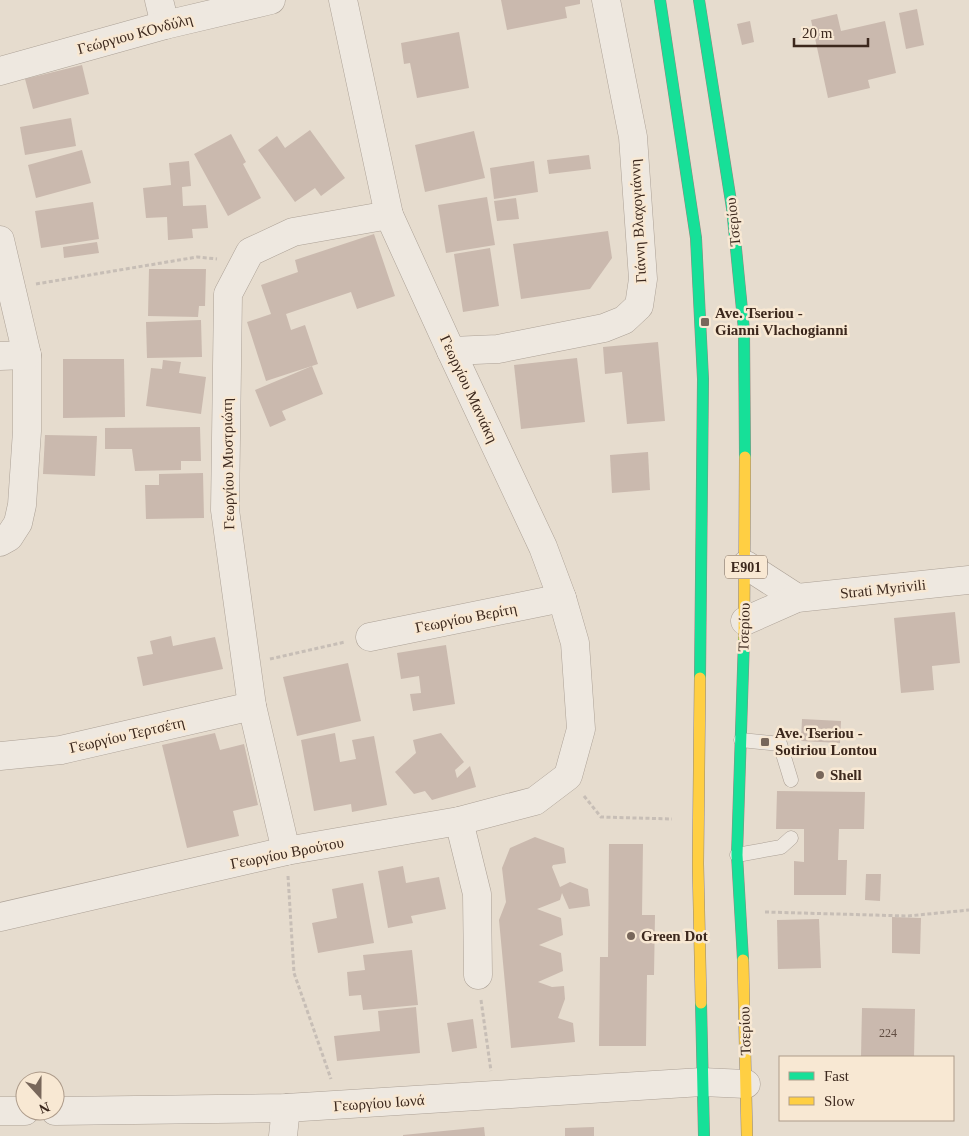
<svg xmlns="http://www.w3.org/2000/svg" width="969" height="1136" font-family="Georgia,serif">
<rect width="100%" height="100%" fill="#e6dcce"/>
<g fill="#cab9ae">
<path d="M501,0H580V4L565,7L567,18L507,30Z"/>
<path d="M917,9L924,45L906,49L899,13Z"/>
<path d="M837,14L841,31L885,21L896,73L868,80L870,88L828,98L811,20Z"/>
<path d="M750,21L754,42L742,45L737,24Z"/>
<path d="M459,32L469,88L417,98L410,63L404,64L401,43Z"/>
<path d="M82,65L89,94L33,109L25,79Z"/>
<path d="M71,118L76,146L25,155L20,127Z"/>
<path d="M310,130L345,178L321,196L315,188L295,202L258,150L277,136L285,148Z"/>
<path d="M474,131L485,178L425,192L415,145Z"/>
<path d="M231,134L246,162L243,164L261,198L228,216L194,154Z"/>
<path d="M82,150L91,183L36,198L28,165Z"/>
<path d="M589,155L591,169L549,174L547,160Z"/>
<path d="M189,161L191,186L182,187L183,206L206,205L208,228L192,229L193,238L168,240L167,217L146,218L143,188L171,185L169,163Z"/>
<path d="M534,161L538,192L494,199L490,168Z"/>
<path d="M487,197L495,245L446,253L438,205Z"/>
<path d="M516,198L519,219L497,221L494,201Z"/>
<path d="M93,202L99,239L41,248L35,211Z"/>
<path d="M608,231L612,258L590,289L521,299L513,244Z"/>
<path d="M374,234L395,296L357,309L351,292L286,314L291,330L305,325L318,364L266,381L247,322L271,314L261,285L298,272L295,260Z"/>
<path d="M97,242L99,253L64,258L63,247Z"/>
<path d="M490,248L499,306L463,312L454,254Z"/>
<path d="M149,269H206L205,306H199L198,317L148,316Z"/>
<path d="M201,320L202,357L147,358L146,322Z"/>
<path d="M658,342L665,421L627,424L622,372L605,374L603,347Z"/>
<path d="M577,358L585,422L521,429L514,365Z"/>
<path d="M63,359H124L125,417L63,418Z"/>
<path d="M163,360L181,362L179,373L206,377L201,414L146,406L151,368L162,369Z"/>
<path d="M312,366L323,394L282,411L286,420L270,427L255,390Z"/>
<path d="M200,427L201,461H181V470L135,471L132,449H105V428Z"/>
<path d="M45,435L97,436L95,476L43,474Z"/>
<path d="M648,452L650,490L612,493L610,455Z"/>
<path d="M203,473L204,518L146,519L145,485H159V474Z"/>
<path d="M955,612L960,663L932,666L934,690L901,693L894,618Z"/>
<path d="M171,636L173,646L215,637L223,669L143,686L137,657L153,654L150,641Z"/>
<path d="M446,645L455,704L413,711L410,694L421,693L419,676L401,679L397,653Z"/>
<path d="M348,663L361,721L297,736L283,677Z"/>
<path d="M802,719L841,721L840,743L801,741Z"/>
<path d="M215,733L220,750L244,744L258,805L233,811L239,836L187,848L162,745Z"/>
<path d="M335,733L340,762L356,759L352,740L374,736L387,805L352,812L351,804L314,811L301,740Z"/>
<path d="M441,733L464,762L455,770L457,778L470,766L476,787L432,800L425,791L414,794L395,772L416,753L413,740Z"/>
<path d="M777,791L865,792L864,829H839L838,860H847L846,895H794V861L804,862V829H776Z"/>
<path d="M535,837L564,848L566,863L553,865L552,867L560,887L570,882L588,889L590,906L569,909L562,893L560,900L537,909L561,918L563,935L539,945L561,953L563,971L538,982L552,987L564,986L565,999L558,1018L573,1023L575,1042L511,1048L499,920L506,902L502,868L510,848Z"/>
<path d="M609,844H643L642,915H655L654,975H647L646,1046H599L600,957H608Z"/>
<path d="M403,866L406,883L439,877L446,909L411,916L413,923L388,928L378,871Z"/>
<path d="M866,874H881L880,901L865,900Z"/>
<path d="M363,883L374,943L318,953L312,923L337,918L332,889Z"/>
<path d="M892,917L921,918L920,954L892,953Z"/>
<path d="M819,919L821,968L778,969L777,920Z"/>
<path d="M412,950L418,1005L363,1010L361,995L349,996L347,972L365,970L363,955Z"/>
<path d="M416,1007L420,1053L337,1061L334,1036L380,1031L378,1011Z"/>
<path d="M862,1008L915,1009L914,1057H861Z"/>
<path d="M473,1019L477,1048L452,1052L447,1023Z"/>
<path d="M484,1127L485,1136H403V1135Z"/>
<path d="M594,1127V1136H565V1128Z"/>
</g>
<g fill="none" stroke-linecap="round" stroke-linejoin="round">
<defs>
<g id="lane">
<path d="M741,740L780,744L791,780"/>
<path d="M737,855L781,847L791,838"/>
</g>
<g id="street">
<path d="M159,0L165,25"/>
<path d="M0,71L165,25L271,0"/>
<path d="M0,240L27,355V431L22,505L18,523L9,537L0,542"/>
<path d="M451,351L498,349L604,328L624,320L639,306L643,279L633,137L606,0"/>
<path d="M0,356L27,355"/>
<path d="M746,565L797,598"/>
<path d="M745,621L797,598L969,580"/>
<path d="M370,637L562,598"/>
<path d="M0,756L61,750L252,706"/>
<path d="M459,821L477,894L478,975"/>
<path d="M286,851L252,706L225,510L228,294L250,252L293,232L389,215"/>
<path d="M0,917L286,851L459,821L535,801L568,776L581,729L575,643L562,598L543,547L451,351L389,215L343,0"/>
<path d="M0,1111H25"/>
<path d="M55,1111L286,1108L702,1082L746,1084"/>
<path d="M283,1136L286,1108"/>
</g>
<g id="fast">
<path d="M660,0L696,238L703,379L700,678"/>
<path d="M699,0L732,208L744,330L745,457"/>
<path d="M743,960L737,855L744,639"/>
<path d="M701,1003L704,1136"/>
</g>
<g id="slow">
<path d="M744,639L745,457"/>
<path d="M700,678L698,864L701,1003"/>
<path d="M743,960L747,1136"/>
</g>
</defs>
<use href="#lane" stroke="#aca196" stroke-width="15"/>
<use href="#street" stroke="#aca196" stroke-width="29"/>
<use href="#fast" stroke="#91877e" stroke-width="12"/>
<use href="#slow" stroke="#91877e" stroke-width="12"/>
<g stroke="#c7beb6" stroke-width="3" stroke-dasharray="4 2.5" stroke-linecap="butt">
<path d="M36,284L197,257L217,259"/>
<path d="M270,659L345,642"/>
<path d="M584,796L601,817L672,819"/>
<path d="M288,876L294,973L331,1079"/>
<path d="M765,912L908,916L969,910"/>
<path d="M481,1000L491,1071"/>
</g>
<use href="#lane" stroke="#eee8e0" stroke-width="14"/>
<use href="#street" stroke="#eee8e0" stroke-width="28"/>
<use href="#fast" stroke="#16e098" stroke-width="11"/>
<use href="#slow" stroke="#ffcf43" stroke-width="11"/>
</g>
<g fill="#78675b" stroke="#f8e8d3" stroke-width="2">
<rect x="700" y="317" width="10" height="10" rx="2.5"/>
<rect x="760" y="737" width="10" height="10" rx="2.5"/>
<circle cx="820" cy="775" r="5"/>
<circle cx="631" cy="936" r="5"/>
</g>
<g text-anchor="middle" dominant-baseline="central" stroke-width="5" stroke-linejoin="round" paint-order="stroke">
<g font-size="12" fill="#604c41">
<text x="888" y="1033">224</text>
</g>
<rect fill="#f8e8d3" stroke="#746254" stroke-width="1" x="725" y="555.5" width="42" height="23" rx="4"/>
<g font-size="14" font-weight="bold" fill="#3c281d">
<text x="746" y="567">E901</text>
</g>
<g font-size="15" fill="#3c281d" stroke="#f8e8d3">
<text transform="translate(135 34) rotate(-15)">Γεώργιου ΚΟνδύλη</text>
<text transform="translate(638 221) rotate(-93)">Γιάννη Βλαχογιάννη</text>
<text transform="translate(733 222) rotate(-96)">Τσερίου</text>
<text transform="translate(469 389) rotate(65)">Γεωργίου Μανιάκη</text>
<text transform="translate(228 464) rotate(-91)">Γεωργίου Μυστριώτη</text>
<text transform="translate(883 589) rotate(-6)">Strati Myrivili</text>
<text transform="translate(466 618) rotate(-11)">Γεωργίου Βερίτη</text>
<text transform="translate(744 627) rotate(-88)">Τσερίου</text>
<text transform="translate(127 735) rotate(-13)">Γεωργίου Τερτσέτη</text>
<text transform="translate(287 853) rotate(-11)">Γεωργίου Βρούτου</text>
<text transform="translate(745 1031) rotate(-92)">Τσερίου</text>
<text transform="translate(379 1103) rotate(-4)">Γεωργίου Ιωνά</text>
</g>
<g font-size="15" font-weight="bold" fill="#3c281d" stroke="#f8e8d3" text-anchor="start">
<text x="715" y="313">Ave. Tseriou -<tspan x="715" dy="17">Gianni Vlachogianni</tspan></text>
<text x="775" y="733">Ave. Tseriou -<tspan x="775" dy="17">Sotiriou Lontou</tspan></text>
<text x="830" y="775">Shell</text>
<text x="641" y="936">Green Dot</text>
</g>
</g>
<rect x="779" y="1056" width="175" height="65" fill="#f8e8d3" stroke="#ad9b8a"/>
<rect x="789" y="1072" width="25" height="8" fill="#16e098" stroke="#ad9b8a"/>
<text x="824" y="1081" font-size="15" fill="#3c281d">Fast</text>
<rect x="789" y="1097" width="25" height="8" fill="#ffcf43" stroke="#ad9b8a"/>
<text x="824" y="1106" font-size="15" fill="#3c281d">Slow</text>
<g transform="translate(40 1096) rotate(159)"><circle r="24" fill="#f8e8d3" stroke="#ad9b8a"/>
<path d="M0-4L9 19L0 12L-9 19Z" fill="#78675b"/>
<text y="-8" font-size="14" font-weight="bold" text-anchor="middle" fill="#3c281d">N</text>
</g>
<path d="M794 38v8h74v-8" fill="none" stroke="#3c281d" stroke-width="2.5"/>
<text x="802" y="38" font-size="15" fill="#3c281d" stroke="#f8e8d3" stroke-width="4" paint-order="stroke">20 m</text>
</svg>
